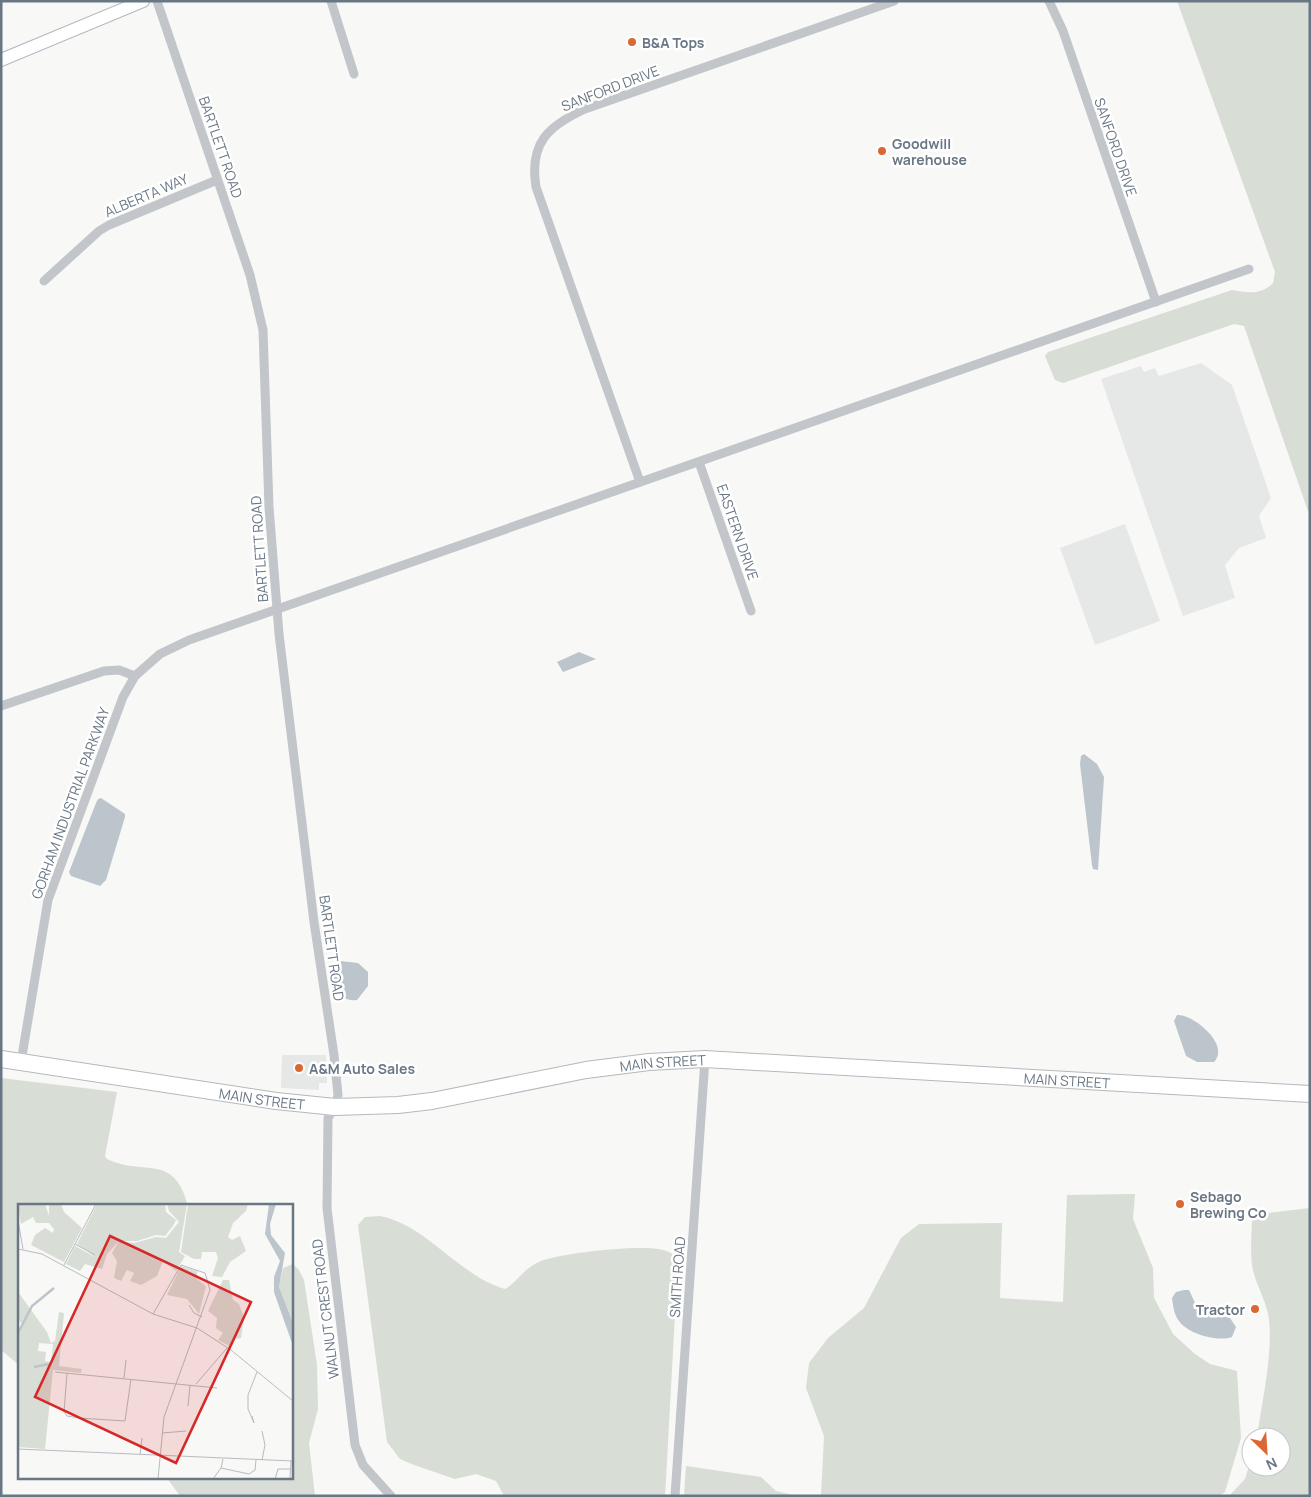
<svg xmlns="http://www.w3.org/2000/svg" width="1311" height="1497" font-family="Manrope,sans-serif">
<rect width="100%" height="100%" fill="#f8f8f6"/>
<g fill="#e6e7e7">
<path d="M1201,363L1232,385L1271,498L1259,516L1266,538L1239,548L1225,565L1235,598L1183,616L1101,379L1141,366L1144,372L1155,368L1159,376Z"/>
<path d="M1125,524L1160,621L1095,645L1060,548Z"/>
<path d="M282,1055H326L327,1083H319V1090L281,1088Z"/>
</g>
<g fill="#d8ddd5">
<path d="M1177,1H1310V517L1244,326L1234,324L1063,383L1055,380L1045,356L1048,352L1232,290C1248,293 1261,295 1273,283L1275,272Z"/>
<path d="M1,1078L117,1092L105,1156L107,1159C145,1177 174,1152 188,1206H19V1365L1,1350Z"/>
<path d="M1135,1194L1133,1219L1153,1268L1154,1298L1173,1334L1195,1354L1210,1364L1237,1371L1241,1438L1225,1492L1219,1496H821L824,1436L806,1388L809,1363L828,1338L864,1308L901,1238L919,1224L1002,1223L1000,1298L1063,1302L1067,1195Z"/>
<path d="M1310,1208V1496H1229L1245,1479L1251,1460V1467H1281V1437H1257C1262,1401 1273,1355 1269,1319C1266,1299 1255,1284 1252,1265C1250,1249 1252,1231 1252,1215Z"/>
<path d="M380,1216C427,1225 459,1276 505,1289C519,1281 522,1269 541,1261C563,1253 641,1244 663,1250C671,1252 674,1255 678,1261L665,1496H504L496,1481L476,1474L455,1479L414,1465L400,1459L387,1442L358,1225L365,1217Z"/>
<path d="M291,1262L299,1270L304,1280L317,1365L318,1409L309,1443L315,1496H180L167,1478H291Z"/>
<path d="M686,1466L761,1477L776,1491L797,1496H684Z"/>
</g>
<g fill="#bcc5cb">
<path d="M579,652L596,659L563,672L557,662Z"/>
<path d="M1084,754L1097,764L1104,777L1098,870L1093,869L1092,865L1080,764L1081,756Z"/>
<path d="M101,798L125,814V817L106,880L100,886L71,876L69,872L96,803L98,799Z"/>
<path d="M340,961L358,963L368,972V986L357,1000C339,1002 333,988 331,972Z"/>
<path d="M1177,1015C1191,1013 1231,1044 1214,1062H1197L1186,1056L1174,1021Z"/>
<path d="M1184,1290H1189L1197,1307L1209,1313L1230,1318L1236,1327L1232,1337C1217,1342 1188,1334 1179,1321C1174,1315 1173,1305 1172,1298L1176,1292Z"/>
</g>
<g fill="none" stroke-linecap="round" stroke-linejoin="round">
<defs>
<path id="secondary" d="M1,60L143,1"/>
<g id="highway">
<path id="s1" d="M1,1059L276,1101L335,1107L398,1105L432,1101L586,1070L649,1062L705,1059L1310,1094"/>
</g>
</defs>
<use href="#secondary" stroke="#b4b9be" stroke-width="14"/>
<use href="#highway" stroke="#b5b8bc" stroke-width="18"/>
<g stroke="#c2c5c9" stroke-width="9">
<path d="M157,1L250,275L263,330L269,507L279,634L314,922L334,1055L338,1095L335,1107L328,1118L327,1208L355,1445L363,1465L391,1496"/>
<path d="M331,1L354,74"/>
<path d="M1049,1L1063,31L1156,302"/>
<path d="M44,281L99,231L109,225L217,180"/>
<path d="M699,462L751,611"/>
<path d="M640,482L536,187C529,143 548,126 585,109L894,1"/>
<path d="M1,706L104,671L119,670L135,676L160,654L189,640L1249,269"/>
<path d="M21,1062L48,900L123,697L135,676"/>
<path d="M675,1496L705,1059"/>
</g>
<use href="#secondary" stroke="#fff" stroke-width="12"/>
<use href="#highway" stroke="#fff" stroke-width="16"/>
</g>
<g fill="#db6734" stroke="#fff" stroke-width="2">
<circle cx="632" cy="42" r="5"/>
<circle cx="882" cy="151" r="5"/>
<circle cx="299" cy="1068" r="5"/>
<circle cx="1180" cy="1204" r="5"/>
<circle cx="1255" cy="1309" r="5"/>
</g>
<g text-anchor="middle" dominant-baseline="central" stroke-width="5" stroke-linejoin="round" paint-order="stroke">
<g font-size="14" font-weight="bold" fill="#697785" stroke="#fff" text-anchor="start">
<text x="642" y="42">B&amp;A Tops</text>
<text x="892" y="143">Goodwill<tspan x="892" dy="16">warehouse</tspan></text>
<text x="309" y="1068">A&amp;M Auto Sales</text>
<text x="1190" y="1196">Sebago<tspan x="1190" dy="16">Brewing Co</tspan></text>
<text x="1245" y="1309" text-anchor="end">Tractor</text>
</g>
<g font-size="14" fill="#697785" stroke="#fff">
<text transform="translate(610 88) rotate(-21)">SANFORD DRIVE</text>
<text transform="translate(221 147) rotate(71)">BARTLETT ROAD</text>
<text transform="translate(1116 147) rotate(71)">SANFORD DRIVE</text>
<text transform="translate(146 195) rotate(-23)">ALBERTA WAY</text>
<text transform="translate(738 532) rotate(71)">EASTERN DRIVE</text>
<text transform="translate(259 549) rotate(-94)">BARTLETT ROAD</text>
<text transform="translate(70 803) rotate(-70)">GORHAM INDUSTRIAL PARKWAY</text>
<text transform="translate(332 948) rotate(82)">BARTLETT ROAD</text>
<text stroke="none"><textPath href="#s1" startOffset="669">MAIN STREET</textPath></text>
<text stroke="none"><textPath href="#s1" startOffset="1074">MAIN STREET</textPath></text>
<text stroke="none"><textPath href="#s1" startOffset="264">MAIN STREET</textPath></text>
<text transform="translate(677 1277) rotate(-86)">SMITH ROAD</text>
<text transform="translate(325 1309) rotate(-97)">WALNUT CREST ROAD</text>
</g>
</g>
<g transform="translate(18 1204)">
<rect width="275" height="275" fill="#f8f8f6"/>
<path d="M0,0H27L31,12V0H43L46,8L64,24L46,58L13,41L17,31L27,24L35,29L36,25L31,19H18L15,13L3,20ZM79,0H147L148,8L158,16L155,22L147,32L138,31L119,37H101L116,39L138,33L148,34L161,18L151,7L149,0H169L161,48L167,52L158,67L145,57L139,72L123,81L112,77L116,69L109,66L103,77L96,74L99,57L94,49L101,37L89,50L84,65L67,60L62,67L48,60L57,42L77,53L59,40ZM170,0H230L228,7L215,19L210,33L214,36L222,32L228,47L212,58L204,73L194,72L200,54L198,48H184L183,55H176L163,48ZM275,60V119L261,83L265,64ZM163,62L179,67V75L188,82L181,110L169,95L149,91ZM205,76H211L215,96L221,100L226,114L223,134L217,135L213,143L200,136L205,129L198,124L199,114L190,107ZM0,88L29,128L33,139L37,137L41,108L46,109L41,162L64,165L63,169L35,166L27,245L0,243V132L5,121L0,115ZM21,139L35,140L33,158L27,157L28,148L20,147Z" fill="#d8ddd5" fill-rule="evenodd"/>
<path d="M251,0H258L252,20L253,31L267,49L261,83L275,119V142L256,88V73L262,57L247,30Z" fill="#bcc5cb"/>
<path fill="none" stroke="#bcc5cb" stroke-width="2.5" d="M0,129L14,102L36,84M16,163L31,160"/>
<path fill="none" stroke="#b6bcc2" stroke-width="1" d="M0,17L5,45M57,40L77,51M0,45L24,50L135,110L179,124L213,146L275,197M46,61L78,0M171,101L176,109L184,113M135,110L163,61L187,69L192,86L146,213L140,275M37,168L199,184M49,169L46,208L49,212L61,214L107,217L113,175M106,174L108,156M178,180L209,144M170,202L172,181M234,212L236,219L230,205V191L239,168M244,227L247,241L244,256M144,229L168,227M0,245L275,257M122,251L124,234M203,264L231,270L237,266L238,256M272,274L273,257M195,275L203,264L205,255M257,275L260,265H272"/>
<path fill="#d62828" fill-opacity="0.15" stroke="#d62828" stroke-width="2.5" d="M92,32L233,98L158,259L17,193Z"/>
<rect width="275" height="275" fill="none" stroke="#697785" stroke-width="2.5"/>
</g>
<rect width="1311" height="1497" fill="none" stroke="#697785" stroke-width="5"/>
<g transform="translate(1266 1452) rotate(155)"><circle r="24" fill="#ffffff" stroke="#c3c9ce"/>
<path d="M0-4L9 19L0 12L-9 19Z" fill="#db6734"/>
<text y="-8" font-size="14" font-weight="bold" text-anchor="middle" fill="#697785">N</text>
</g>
</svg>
